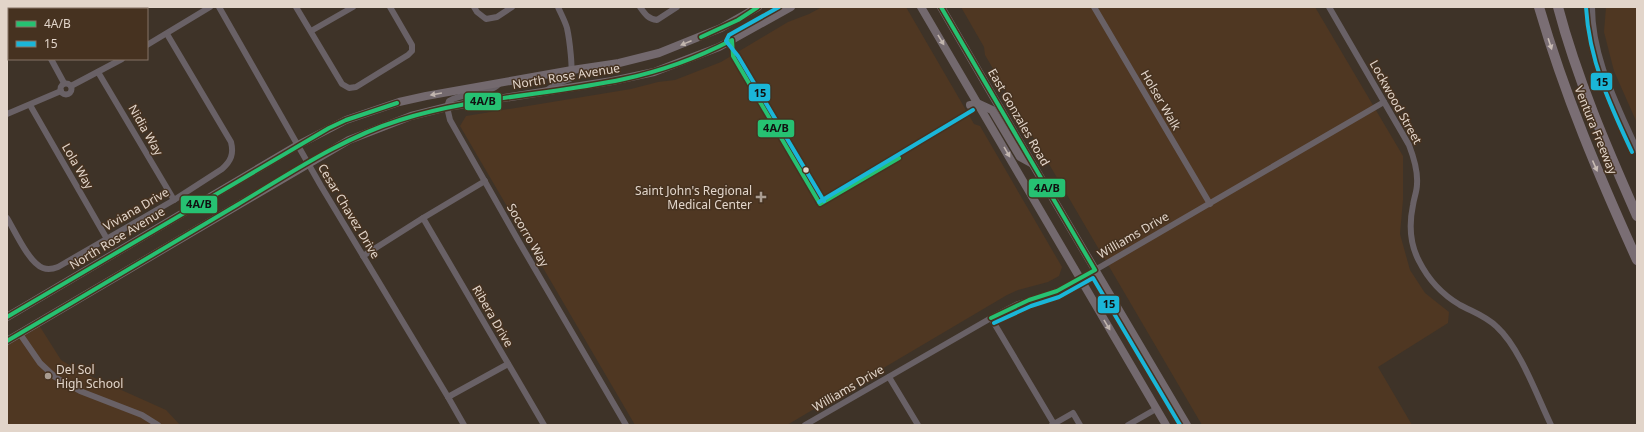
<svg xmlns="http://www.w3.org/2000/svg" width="1644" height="432" font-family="'Noto Sans',sans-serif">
<rect width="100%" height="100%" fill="#3e3328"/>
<g fill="#4f3722">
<path d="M822,7H906L974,124L980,126L1062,267L1059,276L1048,282L1018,290L1007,295L787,425H635L460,126L466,116L631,89L658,82L675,80L721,62L788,22L809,14Z"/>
<path d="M961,7H1315L1403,156V200L1400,234L1410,270L1425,293L1449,312L1448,323L1378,367L1412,425H1202L985,55L984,47Z"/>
<path d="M1606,7H1637V123L1614,71L1604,32Z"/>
<path d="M37,322L61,360L79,371L166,410L180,425H7V339Z"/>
</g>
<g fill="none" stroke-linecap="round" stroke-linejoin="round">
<g stroke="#696166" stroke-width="6">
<path d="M21,7L22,9"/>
<path d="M219,7L321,186L448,397L464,425"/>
<path d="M296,7L342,84L349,88L356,87L408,55L412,51V45L390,7"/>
<path d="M474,7L477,12L486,19L497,17L512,7"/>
<path d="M640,7C645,14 648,19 657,20L677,7"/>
<path d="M1094,7L1210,204"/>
<path d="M1329,7L1409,145C1414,158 1418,171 1417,184C1417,191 1414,198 1413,205C1409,224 1410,244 1419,261C1428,279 1443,295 1460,305C1473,312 1486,316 1497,327C1520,348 1537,396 1551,425"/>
<path d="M1592,7C1592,58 1617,104 1637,150"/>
<path d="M51,9L54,7"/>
<path d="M311,31L353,7"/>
<path d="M147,45L210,7"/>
<path d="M51,59L64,83"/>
<path d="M98,72L174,200"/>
<path d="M500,83C487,97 465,91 449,101L447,107L450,120L518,240L626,425"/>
<circle cx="66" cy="89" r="5.5"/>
<path d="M71,86L122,59"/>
<path d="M546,91L556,84L570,79C574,72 569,37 567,28C565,21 561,14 558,7"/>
<path d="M30,105L107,239"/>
<path d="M7,114L61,91"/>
<path d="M7,218C15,231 29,263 43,268C48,270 53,269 58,267L174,200L222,169C231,161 234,154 231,142L167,34"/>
<path d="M423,218L544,425"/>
<path d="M363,256L423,218L485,181"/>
<path d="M991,318L1054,424"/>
<path d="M20,334L40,363L55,377L80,391L142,415L158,425"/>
<path d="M889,377L918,425"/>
<path d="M448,397L508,364"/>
<path d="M805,425L991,318L1018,304L1057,291L1071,284L1384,102"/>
<path d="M1052,425L1073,413L1080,425"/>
<path d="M1128,425L1156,409"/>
</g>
<g stroke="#73696e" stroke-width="8">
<path d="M921,7L1166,425"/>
<path d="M941,7L1032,163L1187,425"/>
<path d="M970,105L979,104L992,110L1020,157L1031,163"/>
<path d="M7,317L298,145L346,120L399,102L426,96L572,70L619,63L659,53L721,28L758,7"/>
<path d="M7,341L349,140L411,116L447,107L612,81L654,72L719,47L791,7"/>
</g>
<g stroke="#7a6e74" stroke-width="10">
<path d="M1539,7C1565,96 1599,176 1637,260"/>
<path d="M1558,7C1577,79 1607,148 1637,216"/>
</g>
<defs>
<g id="bus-1">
<path d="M941,7L1095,270L1057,291L1029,300L991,318"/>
<path d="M701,37L738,20L758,7"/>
<path d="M7,317L329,128L346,120L397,103"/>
<path d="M7,341C84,296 161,250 237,205C289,174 342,138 400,120C472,97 550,95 624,79C662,71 697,58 732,40L733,56L820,204L899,158"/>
</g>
<g id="bus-2">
<path d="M779,7L729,35L726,41L738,56L824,201"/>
<path d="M1586,7C1589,60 1610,105 1632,152"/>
<path d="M819,202L973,110"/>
<path d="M994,323L1031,306L1059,297L1093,278L1180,425"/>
</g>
</defs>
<use href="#bus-1" stroke="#463220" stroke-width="7"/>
<use href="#bus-2" stroke="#463220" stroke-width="7"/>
<use href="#bus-1" stroke="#26c172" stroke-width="4"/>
<use href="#bus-2" stroke="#1ab6d8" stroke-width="4"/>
</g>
<defs><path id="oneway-solid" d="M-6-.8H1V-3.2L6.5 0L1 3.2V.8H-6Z"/></defs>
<g fill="#c1b5ae">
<use href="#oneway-solid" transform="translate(941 40) rotate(59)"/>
<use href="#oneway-solid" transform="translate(686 43) rotate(158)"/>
<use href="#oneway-solid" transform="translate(436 94) rotate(170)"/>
<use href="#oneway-solid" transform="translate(1007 152) rotate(60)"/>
<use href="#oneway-solid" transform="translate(1107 325) rotate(59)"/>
</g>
<g fill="#c8bbb4">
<use href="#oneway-solid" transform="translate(1550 44) rotate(72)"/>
<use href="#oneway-solid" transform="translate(1595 166) rotate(66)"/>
</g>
<circle fill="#e2d5ca" stroke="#463220" stroke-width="1.5" cx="806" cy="170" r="3.5"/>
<g fill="#a99c91" stroke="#463220" stroke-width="1.5">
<path d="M759 191h4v4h4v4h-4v4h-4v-4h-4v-4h4z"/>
<circle cx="48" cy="376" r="4"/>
</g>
<g text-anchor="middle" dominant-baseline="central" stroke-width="3" stroke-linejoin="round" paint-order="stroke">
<g font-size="12" fill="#e2d5ca" stroke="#463220">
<text transform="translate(566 76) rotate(-9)">North Rose Avenue</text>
<text transform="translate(1161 100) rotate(60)">Holser Walk</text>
<text transform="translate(1396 102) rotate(61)">Lockwood Street</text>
<text transform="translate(1019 117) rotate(60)">East Gonzales Road</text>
<text transform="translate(146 130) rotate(60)">Nidia Way</text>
<text transform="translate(1596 130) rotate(68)">Ventura Freeway</text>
<text transform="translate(78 166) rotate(60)">Lola Way</text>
<text transform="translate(136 209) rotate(-30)">Viviana Drive</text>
<text transform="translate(349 211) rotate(59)">Cesar Chavez Drive</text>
<text transform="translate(528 235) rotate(60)">Socorro Way</text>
<text transform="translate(1133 235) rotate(-30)">Williams Drive</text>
<text transform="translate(117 238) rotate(-31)">North Rose Avenue</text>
<text transform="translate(493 316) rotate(60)">Ribera Drive</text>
<text transform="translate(848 388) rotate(-30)">Williams Drive</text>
</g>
<g font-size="12" fill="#e2d5ca" stroke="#463220" text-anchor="end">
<text x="752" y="190">Saint John's Regional<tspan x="752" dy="14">Medical Center</tspan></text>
<text x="56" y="369" text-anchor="start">Del Sol<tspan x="56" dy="14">High School</tspan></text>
</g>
</g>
<g stroke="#463220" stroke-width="1.5">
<rect x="1590" y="72" width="23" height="19" rx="4" fill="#1ab6d8"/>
<rect x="748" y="83" width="23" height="19" rx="4" fill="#1ab6d8"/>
<rect x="464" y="92" width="38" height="19" rx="4" fill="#26c172"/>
<rect x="757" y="119" width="38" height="19" rx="4" fill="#26c172"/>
<rect x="1028" y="178" width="38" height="20" rx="4" fill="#26c172"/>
<rect x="180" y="195" width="38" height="19" rx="4" fill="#26c172"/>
<rect x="1097" y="295" width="23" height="19" rx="4" fill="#1ab6d8"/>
</g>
<g font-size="11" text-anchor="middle" font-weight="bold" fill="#111">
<text x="1602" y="86">15</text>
<text x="760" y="97">15</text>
<text x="483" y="105">4A/B</text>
<text x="776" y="132">4A/B</text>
<text x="1047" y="192">4A/B</text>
<text x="199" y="208">4A/B</text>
<text x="1109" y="308">15</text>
</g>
<rect width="1644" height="432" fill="none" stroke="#e2d5ca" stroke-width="16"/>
<rect x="8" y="8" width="140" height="52" fill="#463220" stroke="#847364"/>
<rect x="16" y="21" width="20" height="6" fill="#26c172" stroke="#847364"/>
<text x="44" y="28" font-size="12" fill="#e2d5ca">4A/B</text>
<rect x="16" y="41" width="20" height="6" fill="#1ab6d8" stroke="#847364"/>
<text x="44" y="48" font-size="12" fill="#e2d5ca">15</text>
</svg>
